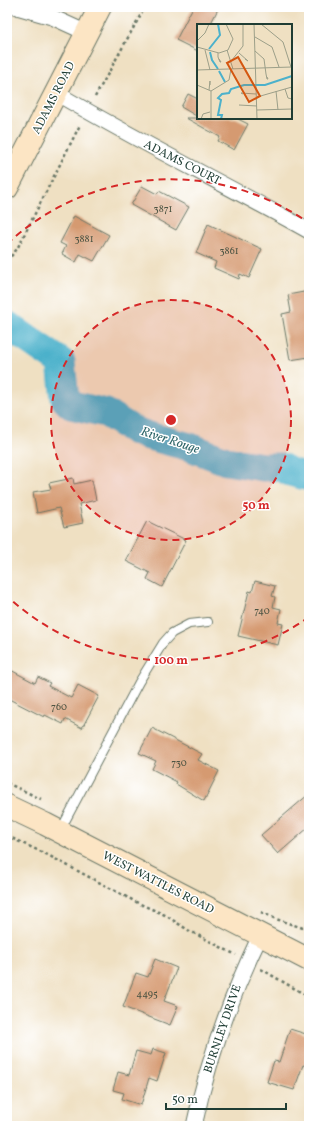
<svg xmlns="http://www.w3.org/2000/svg" width="316" height="1133" font-family="Vollkorn,serif">
<rect width="100%" height="100%" fill="#fff"/>
<filter id="ink" filterUnits="userSpaceOnUse"><feTurbulence type="fractalNoise" baseFrequency=".025" numOctaves="2"/><feDisplacementMap in="SourceGraphic" scale="8" xChannelSelector="R" yChannelSelector="G"/><feConvolveMatrix kernelMatrix="1 2 1 2 8 2 1 2 1" color-interpolation-filters="sRGB"/></filter>
<filter id="wash" filterUnits="userSpaceOnUse"><feTurbulence type="fractalNoise" baseFrequency=".012" numOctaves="4" result="noise"/><feDisplacementMap in="SourceGraphic" scale="16" xChannelSelector="R" yChannelSelector="G"/><feGaussianBlur stdDeviation="0.9" result="paint"/><feColorMatrix in="noise" values="0 0 0 0 0 0 0 0 0 0 0 0 0 0 0 0 0 1.4 0 .05"/><feComposite in="paint" operator="in"/></filter>
<g filter="url(#wash)">
<rect width="100%" height="100%" fill="#efe0c2"/>
<g fill="none" stroke-linecap="round" stroke-linejoin="round">
<path stroke="#4cb1cb" stroke-width="29" d="M7,325L61,362L65,399L71,405L106,413L133,430L145,435L190,447L226,461L263,467H281L290,472L309,477"/>
</g>
<g id="blocks">
<g fill="#d59a71">
<path d="M193,7H219L210,25H198V51L176,40Z"/>
<path d="M188,94L198,99V117L181,107Z"/>
<path d="M186,118H236L248,124L234,150L218,141L220,137Z"/>
<path d="M142,186L157,194L159,191L189,207L176,230L131,205Z"/>
<path d="M74,216L109,235L94,261L80,254L76,262L62,254L66,246L60,243Z"/>
<path d="M208,224L262,249L249,278L240,274L239,279L214,268L216,262L196,253Z"/>
<path d="M309,291V357L290,360L282,314L291,312L288,295Z"/>
<path d="M73,478L74,484L92,480L96,500L79,504L83,523L64,527L59,508L37,513L33,492L51,489L49,483Z"/>
<path d="M147,521L186,540L162,587L147,579L150,573L126,561Z"/>
<path d="M255,581L275,586L272,596L275,597L273,607L281,609L278,623L283,624L278,645L238,636L249,591L252,592Z"/>
<path d="M7,668L35,683L38,677L50,683L48,686L71,698L78,685L99,696L82,728L65,719L63,724L45,715L44,717L7,698Z"/>
<path d="M152,728L202,754L198,760L219,771L204,801L176,784L177,782L152,769L156,761L139,753Z"/>
<path d="M309,794V827L278,854L261,835Z"/>
<path d="M155,959L177,968L164,1001L178,1006L170,1025L123,1007L136,973L148,977Z"/>
<path d="M290,1029L309,1035V1067L303,1065L294,1090L267,1082L274,1061L279,1062Z"/>
<path d="M153,1049L166,1053L157,1081L149,1078L141,1105L122,1099L124,1093L113,1090L118,1072L129,1075L136,1051L151,1055Z"/>
</g>
</g>
</g>
<g filter="url(#ink)">
<use href="#blocks" fill-opacity="0" stroke="#687666" stroke-width="1"/>
<g fill="none" stroke-linecap="round" stroke-linejoin="round">
<defs>
<path id="lane" d="M60,831L139,682L163,643L172,633L189,624L208,622"/>
<g id="street">
<path d="M17,7L52,17L87,33"/>
<path d="M56,93C139,142 225,184 309,231"/>
<path d="M194,1126C208,1060 231,996 260,936"/>
</g>
<g id="secondary">
<path d="M7,188L100,7"/>
<path d="M7,806L45,824L309,960"/>
</g>
</defs>
<use href="#lane" stroke="#687666" stroke-width="10"/>
<use href="#street" stroke="#687666" stroke-width="17"/>
<use href="#secondary" stroke="#687666" stroke-width="24"/>
<g stroke="#687666" stroke-width="2.5" stroke-dasharray="3 3" stroke-linecap="butt">
<path d="M95,97L145,7"/>
<path d="M7,261L17,249L80,125"/>
<path d="M7,783L41,799"/>
<path d="M7,836L44,853L138,903L165,915L188,930L236,955"/>
<path d="M261,912L276,919L309,930"/>
<path d="M261,969L309,997"/>
</g>
<use href="#lane" stroke="#fff" stroke-width="8"/>
<use href="#street" stroke="#fff" stroke-width="15"/>
<use href="#secondary" stroke="#fce5c4" stroke-width="22"/>
</g>
</g>
<circle cx="171" cy="420" r="120" fill="#d62828" fill-opacity=".12"/>
<g fill="none" stroke="#d62828" stroke-width="2" stroke-dasharray="7 5">
<circle cx="171" cy="420" r="120"/>
<path d="M309 617A240 240 0 0 1 7 596M7 244A240 240 0 0 1 309 223"/>
</g>
<g text-anchor="middle" dominant-baseline="central" stroke-width="3" stroke-linejoin="round" paint-order="stroke">
<g font-size="10" fill="#4c5443">
<text x="163" y="209">3871</text>
<text x="84" y="239">3881</text>
<text x="229" y="251">3861</text>
<text x="262" y="611">740</text>
<text x="59" y="707">760</text>
<text x="179" y="763">730</text>
<text x="147" y="994">4495</text>
</g>
<g font-size="12" fill="#1f3d34" stroke="#fff">
<text transform="translate(54 98) rotate(-63)">ADAMS ROAD</text>
<text transform="translate(182 163) rotate(27)">ADAMS COURT</text>
<text transform="translate(158 883) rotate(27)">WEST WATTLES ROAD</text>
<text transform="translate(223 1029) rotate(-71)">BURNLEY DRIVE</text>
</g>
<g font-size="13" font-style="italic" fill="#2f6669" stroke="#fff">
<text transform="translate(170 441) rotate(18)">River Rouge</text>
</g>
</g>
<g transform="translate(197 24)">
<rect width="95" height="95" fill="#efe0c2"/>
<path fill="none" stroke="#4cb1cb" stroke-width="2" d="M12,25L23,11L21,0M13,28L15,36L21,45M22,47L28,58M24,95L25,91H21L24,76L21,74L25,70L32,69L34,65L47,61H68L95,52"/>
<path fill="none" stroke="#9c9f89" stroke-width="1" d="M57,0L60,95M64,0L86,18L94,43M58,13L75,23L82,43M0,17L8,9L12,0M0,23L22,29L31,26L36,15L29,0M8,26L13,46M30,26L36,45M58,27L67,35L69,50L70,55H71L70,53M21,29V33L23,38H24L22,35M42,29L51,37L48,35M35,36L46,22V0M0,46L95,43M0,61L14,67M88,65L91,74L95,75M12,66L13,57V61M79,67L81,86M46,70L44,69L59,70M60,73L95,63M42,81L60,82M60,86L95,85M4,95L6,90L13,88M14,95V67L32,56L34,45M76,95H92"/>
<path fill="#d45610" fill-opacity="0.15" stroke="#d45610" stroke-width="2" d="M41,33L63,72L52,78L30,39Z"/>
<rect width="95" height="95" fill="none" stroke="#1f3d34" stroke-width="2"/>
</g>
<circle cx="171" cy="420" r="6" fill="#d62828" stroke="#fff" stroke-width="2"/>
<g font-size="12" text-anchor="middle" font-weight="bold" fill="#d62828" stroke="#fff" stroke-width="3" stroke-linejoin="round" paint-order="stroke">
<text x="256" y="509">50 m</text>
<text x="171" y="664">100 m</text>
</g>
<rect width="316" height="1133" fill="none" stroke="#fff" stroke-width="24"/>
<path d="M166 1103v6h120v-6" fill="none" stroke="#1f3d34" stroke-width="2"/>
<text x="172" y="1103" font-size="12" fill="#1f3d34" stroke="#ffffff" stroke-width="3" paint-order="stroke">50 m</text>
</svg>
